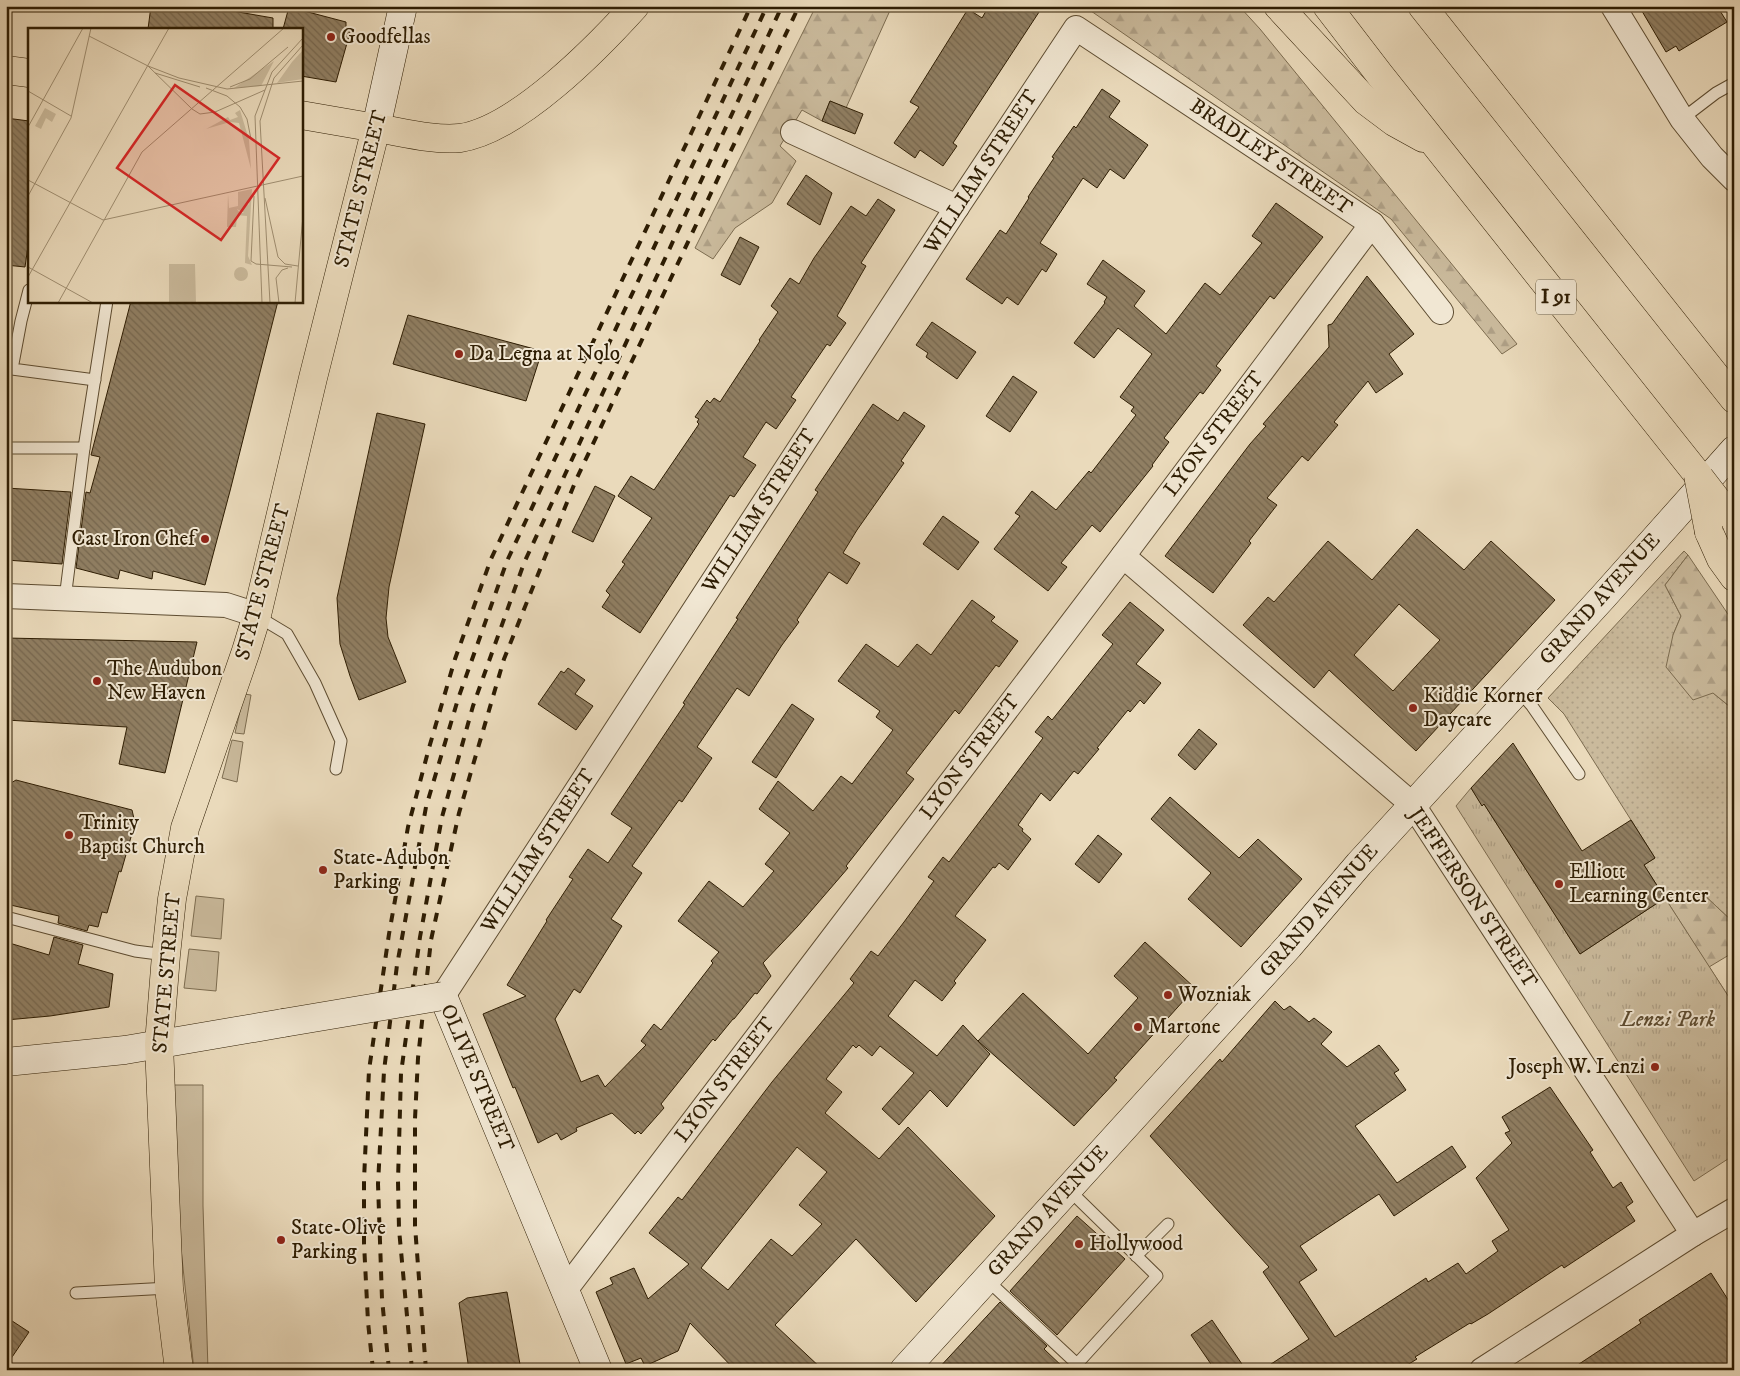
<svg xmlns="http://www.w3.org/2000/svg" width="1740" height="1376" font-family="'IM FELL DW Pica',serif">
<defs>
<pattern id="grass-dots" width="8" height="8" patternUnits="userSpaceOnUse" patternTransform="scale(1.25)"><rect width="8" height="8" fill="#caba9c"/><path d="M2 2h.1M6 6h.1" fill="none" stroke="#ae9f85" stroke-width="1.8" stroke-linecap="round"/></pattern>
<pattern id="forest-firs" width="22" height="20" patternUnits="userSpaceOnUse" patternTransform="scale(1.25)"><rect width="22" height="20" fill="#caba9c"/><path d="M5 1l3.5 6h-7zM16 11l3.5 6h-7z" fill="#ae9f85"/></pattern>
<pattern id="park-tufts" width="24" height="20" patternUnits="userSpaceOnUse" patternTransform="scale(1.25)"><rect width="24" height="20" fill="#caba9c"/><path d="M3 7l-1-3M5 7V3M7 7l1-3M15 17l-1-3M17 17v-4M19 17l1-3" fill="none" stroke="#ae9f85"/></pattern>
<pattern id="building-back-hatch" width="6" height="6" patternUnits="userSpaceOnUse" patternTransform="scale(1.25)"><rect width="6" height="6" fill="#907f63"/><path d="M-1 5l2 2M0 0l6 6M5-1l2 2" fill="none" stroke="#76674f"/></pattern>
</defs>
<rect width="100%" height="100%" fill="#eadabb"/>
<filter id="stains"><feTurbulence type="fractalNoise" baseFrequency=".004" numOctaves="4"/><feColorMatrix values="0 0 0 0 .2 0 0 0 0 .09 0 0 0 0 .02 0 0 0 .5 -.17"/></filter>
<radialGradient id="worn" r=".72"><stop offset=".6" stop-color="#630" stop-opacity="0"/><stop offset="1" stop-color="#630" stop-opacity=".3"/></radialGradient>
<path fill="url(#grass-dots)" stroke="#7c6c50" d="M1684,551L1688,555L1665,585L1681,616L1673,635L1713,693L1734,710V923L1702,893L1665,899L1734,1005L1580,954L1665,898L1644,865L1655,858L1564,714L1548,698Z"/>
<g fill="url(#forest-firs)" stroke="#7c6c50">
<path d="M816,6H892L846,108L830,101L822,121L802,110L780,146L796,161L772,203L735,228L713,259L695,248Z"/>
<path d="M1093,6H1239L1260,29L1517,344L1502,354L1391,219L1091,11Z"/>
<path d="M1688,555L1734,623V710L1713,693L1693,700L1666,667L1673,635L1681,616L1665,585Z"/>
<path d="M1702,893L1734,923V952L1709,967L1665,898Z"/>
</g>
<path fill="url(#park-tufts)" stroke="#7c6c50" d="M1471,788L1482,805L1484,804L1580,954L1665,898L1734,1005V1155L1694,1181L1456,806Z"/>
<g fill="#caba9c" stroke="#7c6c50">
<path d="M244,694L251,695L244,734L235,733Z"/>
<path d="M232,740L243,742L237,782L222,778Z"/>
<path d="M196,896L224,899L221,939L191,936Z"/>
<path d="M189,949L219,952L216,991L184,988Z"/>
<path d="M173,1085H203V1206L208,1370H194L178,1221Z"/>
</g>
<g fill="url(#building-back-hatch)" stroke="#2e1d03" fill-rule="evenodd">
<path d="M151,6H221V9L273,18V29H148Z"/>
<path d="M989,6H1043L953,143L957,146L943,166L920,150L915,158L894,143L919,107L910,102L968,9L982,18Z"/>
<path d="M1639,6H1717L1727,22L1679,51L1676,46L1666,52Z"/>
<path d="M289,7L346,22V28L351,29L336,82L301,76V29H283Z"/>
<path d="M1102,89L1120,101L1109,117L1148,145L1124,179L1110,169L1097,188L1083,178L1040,243L1057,254L1046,272L1042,269L1018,305L1007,297L1002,304L966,279L1000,230L1006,234L1029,198L1028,197L1054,158L1052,157L1074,126L1076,128Z"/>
<path d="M830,101L863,114L855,134L822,121Z"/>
<path d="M6,118L29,121V239L25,267L6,265Z"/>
<path d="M806,175L832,193L820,225L787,204Z"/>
<path d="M878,199L895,210L861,263L866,266L837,316L846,323L830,346L827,344L791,397L796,400L776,429L766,422L743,457L756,465L734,497L730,495L640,633L602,607L610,595L606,591L625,564L622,562L652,518L618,496L631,476L654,490L699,424L697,422L699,419L695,417L707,400L710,403L714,398L720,402L760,341L759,340L778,312L771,306L790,278L799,284L814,258L851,206L866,216Z"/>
<path d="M1276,203L1323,237L1274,299L1270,296L1216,366L1221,370L1203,394L1200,392L1164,438L1169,442L1152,465L1153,466L1100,532L1092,525L1061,563L1067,567L1048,591L994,549L1020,516L1015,513L1032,491L1056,510L1089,471L1091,473L1136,415L1131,411L1134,407L1120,397L1152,354L1118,328L1094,358L1074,343L1105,303L1104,302L1107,297L1087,284L1103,260L1145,291L1134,306L1166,334L1205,283L1220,295L1262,243L1252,236Z"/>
<path d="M740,237L759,247L740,285L721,275Z"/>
<path d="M1367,276L1414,334L1389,354L1403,374L1376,393L1368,381L1334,422L1338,425L1308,461L1302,456L1267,498L1277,505L1249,541L1251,543L1213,593L1165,556L1250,444L1266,426L1263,424L1329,347L1328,325L1332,324Z"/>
<path d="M131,301H278L230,491L205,585L153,571L152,579L120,570L118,579L76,568L86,492L90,493L100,457L91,455Z"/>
<path d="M408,315L542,351L526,401L393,364Z"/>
<path d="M932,322L976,352L957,379L926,357L928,353L916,345Z"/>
<path d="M1013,376L1037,392L1010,432L986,416Z"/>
<path d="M873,404L898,421L904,412L925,426L901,461L904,463L857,530L843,553L860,563L847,584L829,572L797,620L799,622L782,645L749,696L737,688L697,747L712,758L682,802L679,800L632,866L642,873L611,919L622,926L580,993L574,989L555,1019L581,1082L598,1075L605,1087L646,1045L641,1041L654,1024L661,1030L713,963L711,961L719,952L678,921L709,881L743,907L774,871L765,864L790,833L759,809L778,781L813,811L841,776L852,784L893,730L876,717L880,711L838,681L866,644L898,667L917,644L931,655L972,600L995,617L991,621L1018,641L999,667L996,665L959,714L955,710L906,773L914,779L846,866L848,868L798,926L763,963L771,976L757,994L755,993L734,1019H733L715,1041L713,1039L661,1104L664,1108L641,1134L638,1131L635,1134L612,1113L576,1128L577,1131L561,1140L557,1133L538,1143L515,1087L513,1088L483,1014L526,996L507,985L547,921L546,920L573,879L569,877L588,849L608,863L632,828L611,814L685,704L683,703L738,619L736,618L818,492L815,490Z"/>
<path d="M377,413L425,424L389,587L386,618L388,637L406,682L359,700L350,676L340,644L337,598Z"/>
<path d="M595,486L615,496L593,542L572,532Z"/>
<path d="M6,488L71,492L62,564L6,560Z"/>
<path d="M943,516L979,542L958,570L923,544Z"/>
<path d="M1417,529L1464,570L1491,541L1555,600L1416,751L1329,670L1314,688L1243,625L1268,597L1274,602L1328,541L1372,580ZM1399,604L1440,640L1393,691L1354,655Z"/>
<path d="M1130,602L1164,630L1136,664L1161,683L1144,704L1140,700L1130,712L1128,710L1097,748L1099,749L1078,774L1074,771L1050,801L1041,793L1018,825L1023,829L1022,831L1031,839L1008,870L999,863L995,868L993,867L955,916L986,940L954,981L956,983L942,1001L915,980L888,1016L937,1056L963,1025L990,1054L947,1107L930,1090L899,1125L882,1109L914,1073L880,1046L872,1056L859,1045L856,1048L853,1045L826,1079L842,1092L825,1113L879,1159L908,1127L995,1216L916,1302L856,1239L775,1325L823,1370H735L690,1323L678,1351L645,1366L641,1358L626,1364L596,1292L613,1284L610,1278L634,1268L648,1299L689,1264L649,1233L678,1197L682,1200L772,1082L854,983L850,979L871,951L878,956L904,922L934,881L928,877L943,857L949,862L1043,738L1035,732L1048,716L1052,720L1113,644L1102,635ZM797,1147L827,1172L799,1205L822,1224L792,1256L771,1239L728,1290L701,1268Z"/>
<path d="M6,638L197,642L165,773L119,764L127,727L6,720Z"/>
<path d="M568,668L585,680L575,694L593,706L576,730L538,704L561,671L564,673Z"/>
<path d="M792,704L814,719L776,778L752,762Z"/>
<path d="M1199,729L1217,744L1195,770L1178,755Z"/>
<path d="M1513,743L1582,851L1631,820L1655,858L1644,865L1665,898L1580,954L1484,804L1482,806L1471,788Z"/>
<path d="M16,780L132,810L135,823L121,872L119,871L107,913L102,912L98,927L89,925L87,931L58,923L59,916L6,904V870L11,850L6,848V786Z"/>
<path d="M1170,797L1239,858L1258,839L1302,879L1241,947L1188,899L1211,873L1151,819Z"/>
<path d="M1098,835L1122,854L1099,883L1075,864Z"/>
<path d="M54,937L83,945L78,964L113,974L109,1007L50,1016L6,1020V942L49,955Z"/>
<path d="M1145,942L1195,988L1114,1078L1117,1080L1074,1126L978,1041L1023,993L1088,1054L1138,998L1114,976Z"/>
<path d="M1275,1001L1284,1010L1290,1006L1309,1022L1314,1018L1332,1032L1321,1044L1347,1067L1379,1045L1399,1070L1394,1073L1406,1090L1355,1126L1397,1183L1452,1146L1466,1167L1394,1216L1379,1194L1300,1246L1317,1270L1299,1282L1335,1337L1426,1278L1428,1282L1458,1263L1466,1274L1498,1251L1492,1241L1509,1230L1476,1178L1512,1143L1505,1133L1510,1131L1502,1117L1550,1087L1593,1150L1590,1152L1613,1188L1621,1182L1633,1202L1626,1207L1635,1221L1564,1268L1562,1265L1488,1314L1471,1324L1470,1323L1415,1357L1417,1359L1399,1370H1262L1309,1339L1263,1272L1269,1267L1150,1136L1220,1059L1222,1062Z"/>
<path d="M1077,1216L1125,1259L1057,1335L1010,1291Z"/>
<path d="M1711,1273L1734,1309V1370H1570L1641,1323L1639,1320Z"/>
<path d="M507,1292L521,1370H469L459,1303L467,1298Z"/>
<path d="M1000,1302L1047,1346L1044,1349L1066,1370H937Z"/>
<path d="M6,1317L29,1332L6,1366Z"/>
<path d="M1212,1320L1246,1370H1215L1191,1335Z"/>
</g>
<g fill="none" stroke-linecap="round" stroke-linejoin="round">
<defs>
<g id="lane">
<path d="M1682,119L1716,93L1734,83"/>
<path d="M29,290L21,321L12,369L95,380"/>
<path d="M6,448H84"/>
<path d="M65,599L84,448L107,301"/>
<path d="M257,616L287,634L315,683L341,741L336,769"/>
<path d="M1518,690L1532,706L1579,774"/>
<path d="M6,917L135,951L166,955"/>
<path d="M1136,1256L1168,1224"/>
<path d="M986,1279L1077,1364L1157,1276L1068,1189"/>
<path d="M76,1293L169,1288"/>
</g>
<g id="street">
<path d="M1613,6L1682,119L1712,157L1734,179"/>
<path d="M793,132L957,207"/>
<path d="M1123,556L1413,805L1693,1234"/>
<path d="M6,596L226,605L257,615"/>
<path d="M443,996L957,207L1076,28L1372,224L1441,312"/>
<path d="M566,1289L1123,556L1372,224"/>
<path d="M1482,1370L1693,1234L1734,1210"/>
</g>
<g id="secondary">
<path d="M376,128L403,6"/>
<path d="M443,996L598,1370"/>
<path d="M6,1062L125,1050L283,1023"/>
<path d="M904,1370L1289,946L1359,864L1603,597L1734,450"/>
</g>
<g id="primary">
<path d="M6,70L29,73"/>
<path d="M179,1370L169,1288L159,1044L166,955L172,899L185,828L246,651L257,615L313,378L376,128L301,115"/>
</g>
<g id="highway">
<path d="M1278,6L1366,101L1394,122L1423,138"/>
<path d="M1327,6L1380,75L1698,475"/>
<path d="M1422,6L1734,399"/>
<path d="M376,128C401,132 436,141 460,138C517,130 597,48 635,6"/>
<path d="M1709,532L1721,559L1734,577"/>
</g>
</defs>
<use href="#lane" stroke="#5d4c31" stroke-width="13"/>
<use href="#street" stroke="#5d4c31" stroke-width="26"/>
<use href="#secondary" stroke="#2e1d03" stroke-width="29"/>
<use href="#primary" stroke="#2e1d03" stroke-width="29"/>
<use href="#highway" stroke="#2e1d03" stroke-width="29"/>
<use href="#lane" stroke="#f1e7d3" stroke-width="11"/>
<use href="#street" stroke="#f1e7d3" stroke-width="24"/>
<use href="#secondary" stroke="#f1e7d3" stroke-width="28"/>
<use href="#primary" stroke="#eadabb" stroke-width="28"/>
<use href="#highway" stroke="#eadabb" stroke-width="28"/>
<g stroke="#2e1d03" stroke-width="4" stroke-dasharray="9 9" stroke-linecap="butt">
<path d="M373,1370L368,1322L364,1243V1180L369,1070L389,934L408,827L429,748L455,659L491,559L751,6"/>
<path d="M389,1370L382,1299L378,1184L384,1071L397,965L426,807L458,699L507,561L767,6"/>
<path d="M412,1370L399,1229L398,1181L401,1073L420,937L442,817L473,706L524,563L782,6"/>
<path d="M426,1370L415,1226V1119L418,1058L431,940L459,813L504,659L576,480L799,6"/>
</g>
<defs>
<path id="secondary-bridge" d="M283,1023L443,996"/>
<g id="highway-bridge">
<path d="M1698,475L1709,532"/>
<path d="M1700,478L1727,513"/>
</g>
</defs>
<use href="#secondary-bridge" stroke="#2e1d03" stroke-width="29" stroke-linecap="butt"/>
<use href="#highway-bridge" stroke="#2e1d03" stroke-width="29" stroke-linecap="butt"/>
<use href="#secondary-bridge" stroke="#f1e7d3" stroke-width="28"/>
<use href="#highway-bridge" stroke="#eadabb" stroke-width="28"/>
</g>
<g fill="#8f2418" stroke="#f1e7d3" stroke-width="2">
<circle cx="331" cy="37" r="5"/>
<circle cx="459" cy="354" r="5"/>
<circle cx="205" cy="539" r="5"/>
<circle cx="97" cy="681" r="5"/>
<circle cx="1413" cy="708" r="5"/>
<circle cx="69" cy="835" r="5"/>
<circle cx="323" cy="870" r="5"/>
<circle cx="1559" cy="884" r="5"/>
<circle cx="1168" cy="995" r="5"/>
<circle cx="1138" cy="1027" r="5"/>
<circle cx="1655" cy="1067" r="5"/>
<circle cx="281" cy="1240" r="5"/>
<circle cx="1079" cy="1244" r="5"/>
</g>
<g text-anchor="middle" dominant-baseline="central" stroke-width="4" stroke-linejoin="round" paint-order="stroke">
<rect fill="#f1e7d3" stroke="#685a41" stroke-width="1" x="1536" y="279.5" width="40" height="35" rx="4"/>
<g font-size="20" font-weight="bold" fill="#2e1d03">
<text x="1556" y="297">I 91</text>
</g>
<g font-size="21" fill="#2e1d03" stroke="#f1e7d3" text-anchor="start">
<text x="341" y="37">Goodfellas</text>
<text x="469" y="354">Da Legna at Nolo</text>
<text x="195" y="539" text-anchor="end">Cast Iron Chef</text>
<text x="107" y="669">The Audubon<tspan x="107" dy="24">New Haven</tspan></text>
<text x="1423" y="696">Kiddie Korner<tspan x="1423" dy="24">Daycare</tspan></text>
<text x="79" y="823">Trinity<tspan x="79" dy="24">Baptist Church</tspan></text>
<text x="333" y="858">State-Adubon<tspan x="333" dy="24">Parking</tspan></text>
<text x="1569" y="872">Elliott<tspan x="1569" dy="24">Learning Center</tspan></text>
<text x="1178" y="995">Wozniak</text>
<text x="1148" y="1027">Martone</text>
<text x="1645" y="1067" text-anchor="end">Joseph W. Lenzi</text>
<text x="291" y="1228">State-Olive<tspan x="291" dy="24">Parking</tspan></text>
<text x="1089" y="1244">Hollywood</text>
</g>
<g font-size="21" fill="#2e1d03" stroke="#f1e7d3">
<text transform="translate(1271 157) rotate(34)">BRADLEY STREET</text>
<text transform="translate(981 172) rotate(-57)">WILLIAM STREET</text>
<text transform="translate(361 189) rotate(-76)">STATE STREET</text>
<text transform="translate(1214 434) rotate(-53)">LYON STREET</text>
<text transform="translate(759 511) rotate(-57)">WILLIAM STREET</text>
<text transform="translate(263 582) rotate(-75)">STATE STREET</text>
<text transform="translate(1600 599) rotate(-48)">GRAND AVENUE</text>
<text transform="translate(970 757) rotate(-53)">LYON STREET</text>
<text transform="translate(538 851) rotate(-57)">WILLIAM STREET</text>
<text transform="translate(1473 898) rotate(56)">JEFFERSON STREET</text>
<text transform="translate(1319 911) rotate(-49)">GRAND AVENUE</text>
<text transform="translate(167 973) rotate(-85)">STATE STREET</text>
<text transform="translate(477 1078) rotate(67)">OLIVE STREET</text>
<text transform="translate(725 1080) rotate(-53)">LYON STREET</text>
<text transform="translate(1048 1211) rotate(-48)">GRAND AVENUE</text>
</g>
<g font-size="21" font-style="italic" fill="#5d4c31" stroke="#f1e7d3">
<text x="1668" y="1020">Lenzi Park</text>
</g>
</g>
<g transform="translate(28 28)">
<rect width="275" height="275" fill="#eadabb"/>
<path d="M275,22V51L249,55L264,34ZM246,33L233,58L206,60ZM224,161L216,185L209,181L208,199H199L201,180L210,178V164Z" fill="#caba9c"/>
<path d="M212,82L221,112L223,141L211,95L202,94L178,101L200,89L202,92L210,89L207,85ZM224,161L220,228L224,237L217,235L219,188L208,187L209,181L212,185H216V179L221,176L218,167ZM141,236H167L168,275H141Z" fill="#caba9c"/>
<path d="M17,80L28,86L24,94L18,90L13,101L7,98ZM200,166L201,180L209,181L208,199H199Z" fill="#caba9c"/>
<path d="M206 246a7 7 0 1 1 14 0a7 7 0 1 1-14 0Z" fill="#caba9c"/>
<path fill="none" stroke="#9f8e71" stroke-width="1" d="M61,8L120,38L164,81M120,38L151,50L199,61L275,53M127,45L172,59M202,59L222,51L260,19M178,60L199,68L212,79L219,91L223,111M0,63L43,88M164,81L172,86L187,84L237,62M0,99L55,0M0,152L75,192L275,148M0,168L43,90L63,0M226,168L223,233L228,236L264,239M237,170L250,229L257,236L270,238M0,239L65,275M0,249L141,0M30,275L114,124L256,0M234,275L227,88L244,44L275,10M242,275L232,93L246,50L275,17M251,275L248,250L254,242L260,240M267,275L275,188"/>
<path fill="#d62828" fill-opacity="0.15" stroke="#d62828" stroke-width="2.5" d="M147,57L251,130L193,212L89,140Z"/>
<rect width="275" height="275" fill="none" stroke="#2e1d03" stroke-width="2.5"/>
</g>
<rect width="1740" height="1376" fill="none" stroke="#eadabb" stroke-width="25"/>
<rect x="8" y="8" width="1725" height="1361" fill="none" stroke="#2e1d03" stroke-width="2.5"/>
<rect x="12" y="12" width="1715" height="1351" fill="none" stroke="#2e1d03"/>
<rect width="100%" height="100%" filter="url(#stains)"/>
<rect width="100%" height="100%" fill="url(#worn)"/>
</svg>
